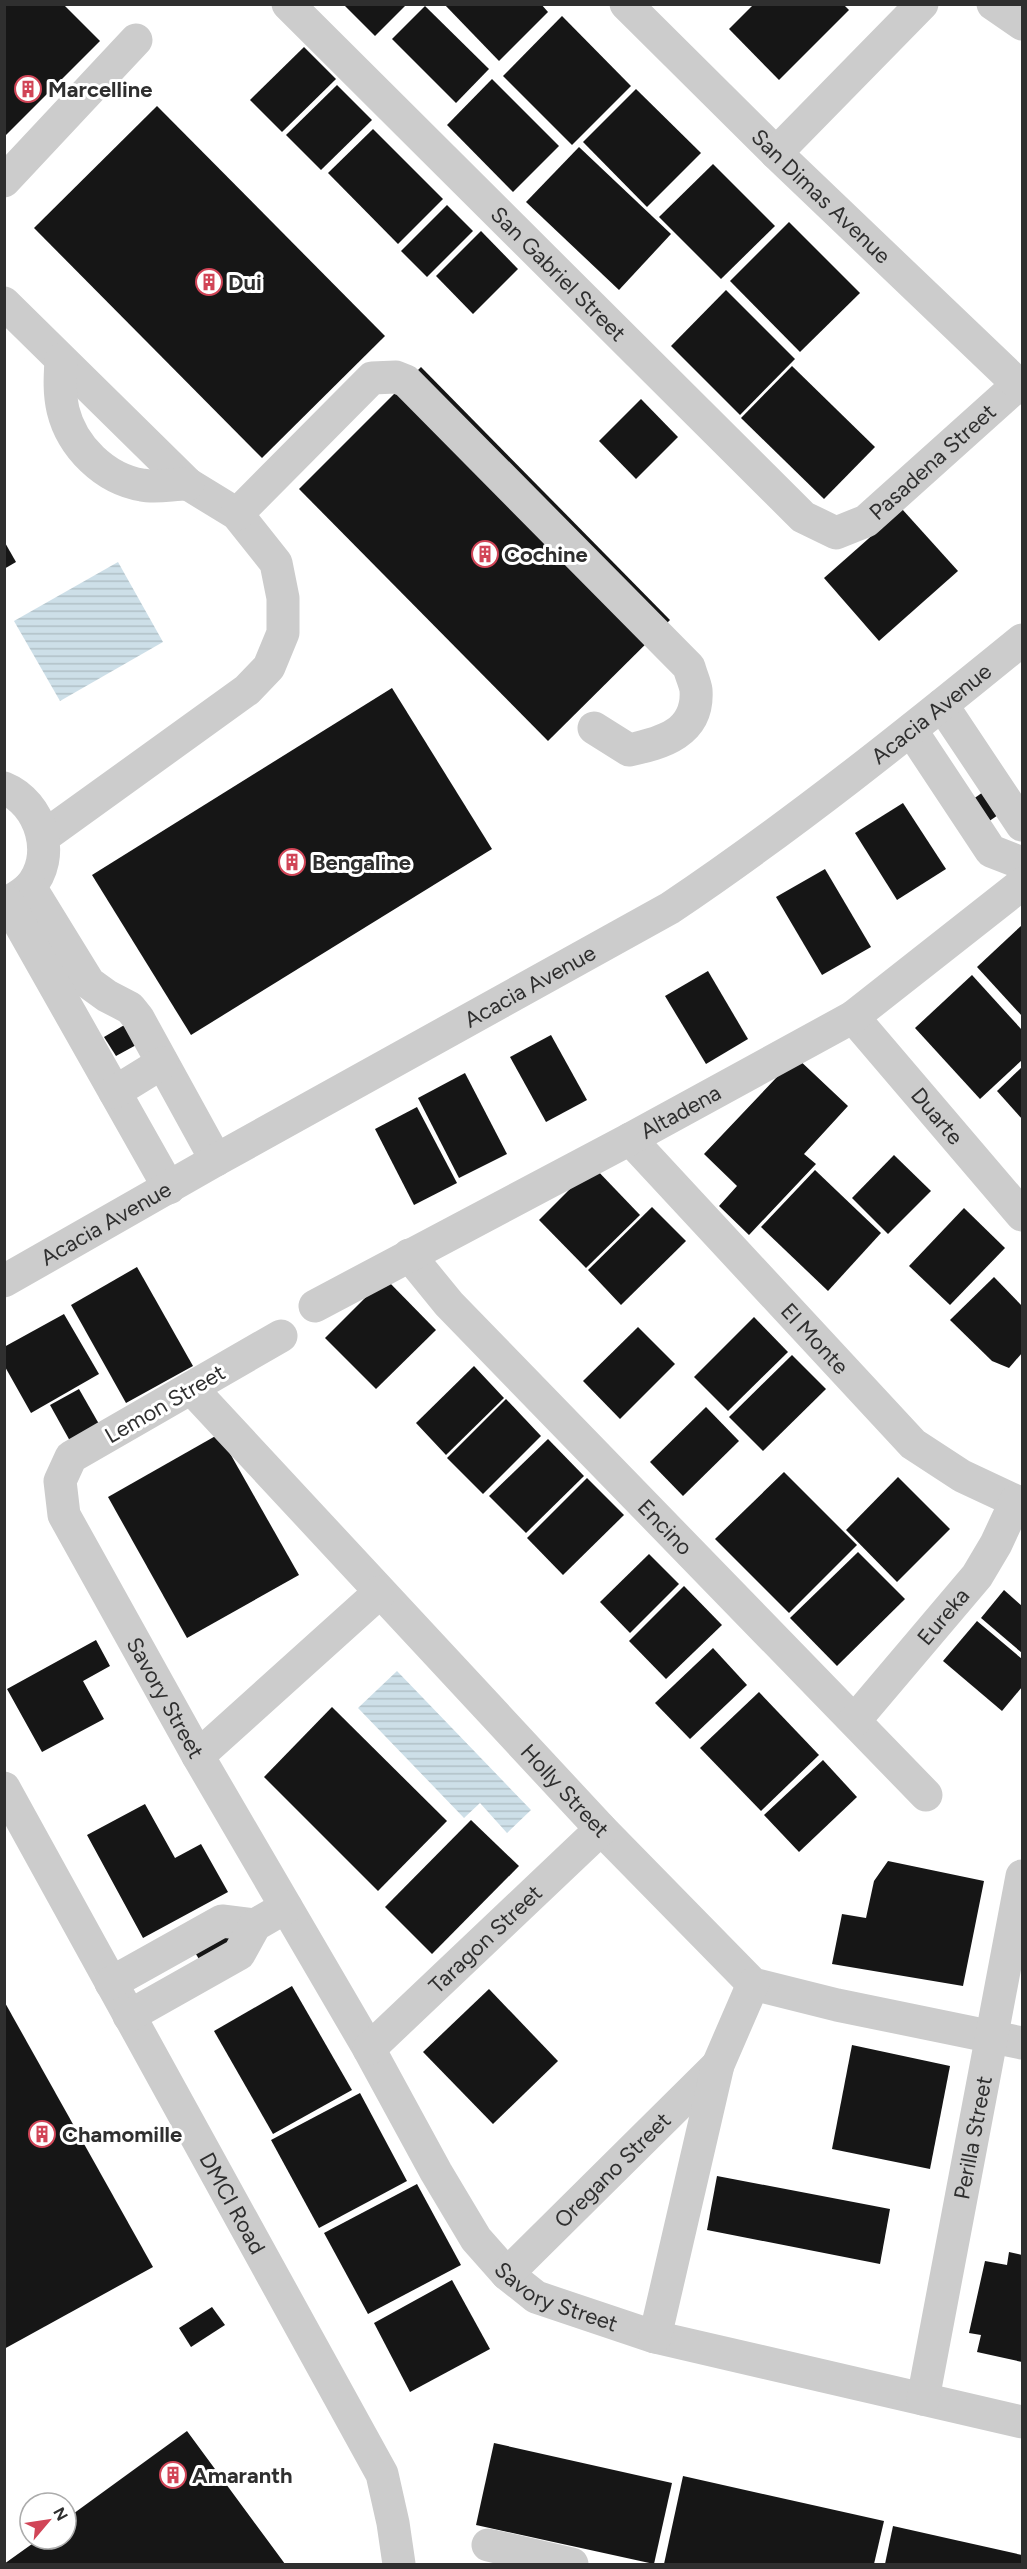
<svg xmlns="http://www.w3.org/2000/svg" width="1027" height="2569" font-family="Figtree,sans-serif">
<defs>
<pattern id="water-rules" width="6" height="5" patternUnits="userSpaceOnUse" patternTransform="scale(1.5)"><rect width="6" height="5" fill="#cddfe8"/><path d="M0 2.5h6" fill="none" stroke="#b0c0c7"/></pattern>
</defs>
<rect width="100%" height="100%" fill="#fff"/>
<g fill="url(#water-rules)">
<path d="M118,562L163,642L60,701L14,621Z"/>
<path d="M397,1671L531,1810L507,1833L480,1803L464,1818L358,1708Z"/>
</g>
<g fill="#161616">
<path d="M4,4H63L100,41L4,137Z"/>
<path d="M343,4H407L375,36Z"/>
<path d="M444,4H541L548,12L499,61Z"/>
<path d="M754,4H843L849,10L779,80L729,29Z"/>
<path d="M425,6L489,69L456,103L392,39Z"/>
<path d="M562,16L631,86L572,145L503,76Z"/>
<path d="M304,47L336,79L282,132L250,100Z"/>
<path d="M492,79L559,146L513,192L447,125Z"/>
<path d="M337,85L372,120L321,170L286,135Z"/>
<path d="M636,89L701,153L647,207L583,142Z"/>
<path d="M157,106L385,336L262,458L34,228Z"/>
<path d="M373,129L443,199L398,244L328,173Z"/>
<path d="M579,147L671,234L619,290L526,202Z"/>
<path d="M713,164L775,226L721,279L659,217Z"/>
<path d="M447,205L473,231L427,277L401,251Z"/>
<path d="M789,222L860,293L800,352L730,281Z"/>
<path d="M481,231L518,269L473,314L436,276Z"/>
<path d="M726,290L795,359L740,415L671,346Z"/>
<path d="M792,366L875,447L824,499L741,418Z"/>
<path d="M421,367L670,620L548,741L299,489Z"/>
<path d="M641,399L678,437L636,479L599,441Z"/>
<path d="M902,509L958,571L879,641L824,578Z"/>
<path d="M4,541L16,562L4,569Z"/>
<path d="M392,688L492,849L191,1035L92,875Z"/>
<path d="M986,790L1001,813L985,824L969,802Z"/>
<path d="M903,803L946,869L897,900L855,833Z"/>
<path d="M825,869L871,947L822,975L776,897Z"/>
<path d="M1022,925V1016L977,967Z"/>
<path d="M708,971L748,1039L706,1064L665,996Z"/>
<path d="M972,975L1022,1030V1060L980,1099L915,1028Z"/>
<path d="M126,1024L138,1044L116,1056L104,1037Z"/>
<path d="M551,1035L587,1100L546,1122L510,1057Z"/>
<path d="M796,1057L848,1106L804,1154L816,1164L749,1235L719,1206L737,1186L704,1154Z"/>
<path d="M1022,1067V1119L997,1091Z"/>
<path d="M465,1073L507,1154L459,1178L418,1098Z"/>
<path d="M417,1107L457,1183L414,1205L375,1129Z"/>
<path d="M894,1155L931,1191L888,1234L852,1198Z"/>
<path d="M593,1166L640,1215L586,1268L539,1220Z"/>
<path d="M815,1170L881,1233L828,1291L761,1227Z"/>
<path d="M652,1207L686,1241L621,1305L588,1270Z"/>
<path d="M964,1208L1005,1248L950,1305L909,1266Z"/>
<path d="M137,1267L193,1366L126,1403L71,1305Z"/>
<path d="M994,1277L1022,1306V1353L1009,1368L992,1361L950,1320Z"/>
<path d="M385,1278L436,1330L376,1389L325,1338Z"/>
<path d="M64,1314L99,1374L31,1413L4,1365V1347Z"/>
<path d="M754,1317L788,1352L728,1411L694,1377Z"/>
<path d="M638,1327L675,1364L620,1419L583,1381Z"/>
<path d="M792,1355L826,1389L763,1451L729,1417Z"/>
<path d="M474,1366L504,1398L446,1455L416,1423Z"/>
<path d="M79,1389L99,1424L70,1441L50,1405Z"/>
<path d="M506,1399L541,1436L483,1494L447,1458Z"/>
<path d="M706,1407L739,1441L683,1496L650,1462Z"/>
<path d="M219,1434L299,1575L187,1638L108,1497Z"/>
<path d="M548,1439L584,1476L526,1533L489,1496Z"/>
<path d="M784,1472L857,1545L789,1613L715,1539Z"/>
<path d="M898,1477L950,1529L897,1582L846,1530Z"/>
<path d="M587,1478L624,1515L563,1575L527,1538Z"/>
<path d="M858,1552L905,1599L837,1666L790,1618Z"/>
<path d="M649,1554L679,1584L630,1633L600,1602Z"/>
<path d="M684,1586L722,1625L666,1679L629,1641Z"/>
<path d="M1004,1590L1022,1606V1653L981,1618Z"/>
<path d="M977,1621L1022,1659V1687L1002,1711L943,1661Z"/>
<path d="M96,1640L110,1666L83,1681L104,1719L42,1752L7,1689Z"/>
<path d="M713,1648L747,1685L690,1739L655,1703Z"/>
<path d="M759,1692L819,1755L761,1811L700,1748Z"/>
<path d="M332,1707L447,1821L378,1891L264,1777Z"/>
<path d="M823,1760L857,1797L799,1852L764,1815Z"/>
<path d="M145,1804L175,1858L201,1844L228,1892L143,1938L87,1835Z"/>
<path d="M471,1820L519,1866L432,1954L385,1907Z"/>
<path d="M888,1861L984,1881L963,1986L832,1964L842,1914L866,1918L874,1881Z"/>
<path d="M225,1930L234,1947L203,1966L193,1949Z"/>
<path d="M292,1986L352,2090L273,2134L214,2031Z"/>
<path d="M489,1989L558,2061L493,2124L423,2052Z"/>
<path d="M4,2001L153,2267L4,2349Z"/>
<path d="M852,2045L950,2066L930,2169L832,2149Z"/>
<path d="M360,2093L407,2181L319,2228L271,2140Z"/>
<path d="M717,2176L890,2209L880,2264L707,2230Z"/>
<path d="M417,2184L461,2265L368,2314L324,2233Z"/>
<path d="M1009,2252L1022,2255V2362L977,2352L981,2335L969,2333L985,2261L1007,2265Z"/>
<path d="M452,2280L490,2349L410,2392L374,2323Z"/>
<path d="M212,2307L225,2325L191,2347L179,2328Z"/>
<path d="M187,2431L285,2564H4L39,2539H66V2519Z"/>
<path d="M494,2443L672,2483L654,2564L476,2525Z"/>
<path d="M683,2476L884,2521L874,2564H664Z"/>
<path d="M893,2526L1022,2555V2564H885Z"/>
</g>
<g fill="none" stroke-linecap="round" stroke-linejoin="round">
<g stroke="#ccc" stroke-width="33">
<path id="s1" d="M288,4L803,517L836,533L866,521L1022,381"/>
<path id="s2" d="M626,4L776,153L1022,388"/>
<path d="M993,4L1022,24"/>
<path d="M776,153L922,4"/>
<path d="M4,181L136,40"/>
<path d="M4,303L188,484L237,514L276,563L283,598V633L269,667L247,690L43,837"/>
<path d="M61,360C60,377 59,393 63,410C72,447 105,479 142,485C156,488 173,484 188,484"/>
<path d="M237,514L372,378L396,377L406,381L689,667C691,675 695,683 696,690C699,733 662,743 629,750L594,728"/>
<path d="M942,705L1022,825"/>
<path d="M911,730L991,851L1022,863"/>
<path d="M4,788C41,803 58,857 29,888C25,892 19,896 14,899"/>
<path d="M30,887L89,983L107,996L130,1008L138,1018L216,1160"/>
<path d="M8,903L169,1188"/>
<path id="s3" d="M853,1017L1022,1215"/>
<path d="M115,1092L162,1063"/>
<path id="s4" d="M630,1139L913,1444L962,1476L1022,1504"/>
<path id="s5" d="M409,1255L449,1304L926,1795"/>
<path id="s6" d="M4,1281L216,1160L670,908C792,826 908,733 1022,640"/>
<path id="s7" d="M315,1306L630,1139L853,1017L1022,884"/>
<path id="s8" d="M281,1336L71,1457L60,1481L64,1515L198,1756L369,2049L436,2172L476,2239L507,2274L536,2297L655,2337L1022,2422"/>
<path id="s9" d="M192,1389L601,1829L753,1984L837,2005L1022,2043"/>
<path id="s10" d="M855,1720L977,1576L996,1544L1016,1501"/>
<path d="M198,1756L380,1592"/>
<path id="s11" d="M4,1788L382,2474L393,2523L399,2564"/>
<path d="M111,1983L222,1921L255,1925"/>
<path d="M129,2016L239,1954L255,1925L286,1907"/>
<path id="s12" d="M369,2049L601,1829"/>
<path id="s13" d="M507,2274L718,2065"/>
<path d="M655,2337L718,2065L753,1984"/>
<path id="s14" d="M923,2399L1022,1876"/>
<path d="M488,2545L572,2564"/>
</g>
</g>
<defs>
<symbol id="building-ring" viewBox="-11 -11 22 22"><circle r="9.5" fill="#fff" stroke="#d14557" stroke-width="1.5"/><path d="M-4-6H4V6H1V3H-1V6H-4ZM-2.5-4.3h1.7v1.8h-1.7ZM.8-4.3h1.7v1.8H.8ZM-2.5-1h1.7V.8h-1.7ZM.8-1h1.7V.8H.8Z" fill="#d14557"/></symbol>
</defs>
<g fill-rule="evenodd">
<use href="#building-ring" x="13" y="74" width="30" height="30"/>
<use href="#building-ring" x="194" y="267" width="30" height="30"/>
<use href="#building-ring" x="470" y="539" width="30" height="30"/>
<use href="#building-ring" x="277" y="847" width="30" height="30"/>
<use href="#building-ring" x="27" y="2119" width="30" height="30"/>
<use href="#building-ring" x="158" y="2460" width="30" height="30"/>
</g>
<g text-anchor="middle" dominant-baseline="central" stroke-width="6" stroke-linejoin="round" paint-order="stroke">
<g font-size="22" font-weight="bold" fill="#2f2f2f" stroke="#fff" text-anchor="start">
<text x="48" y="89">Marcelline</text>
<text x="228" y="282">Dui</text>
<text x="504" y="554">Cochine</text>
<text x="312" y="862">Bengaline</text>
<text x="62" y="2134">Chamomille</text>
<text x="192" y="2475">Amaranth</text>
</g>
<g font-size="22" fill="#2f2f2f" stroke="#fff">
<text stroke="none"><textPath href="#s2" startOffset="274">San Dimas Avenue</textPath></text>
<text stroke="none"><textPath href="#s1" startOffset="382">San Gabriel Street</textPath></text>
<text stroke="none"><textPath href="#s1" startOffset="885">Pasadena Street</textPath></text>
<text stroke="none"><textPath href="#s6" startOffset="1089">Acacia Avenue</textPath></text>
<text stroke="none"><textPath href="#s6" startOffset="603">Acacia Avenue</textPath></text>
<text stroke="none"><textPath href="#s7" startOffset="414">Altadena</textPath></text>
<text stroke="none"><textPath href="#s3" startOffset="130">Duarte</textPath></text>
<text stroke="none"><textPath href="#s6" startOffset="117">Acacia Avenue</textPath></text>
<text stroke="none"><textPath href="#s4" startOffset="272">El Monte</textPath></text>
<text transform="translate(165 1404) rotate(-30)">Lemon Street</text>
<text stroke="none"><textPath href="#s5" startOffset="374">Encino</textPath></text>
<text stroke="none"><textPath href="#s10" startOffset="136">Eureka</textPath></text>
<text stroke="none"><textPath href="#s8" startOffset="512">Savory Street</textPath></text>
<text stroke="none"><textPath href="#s9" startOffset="548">Holly Street</textPath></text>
<text stroke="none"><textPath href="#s12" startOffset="160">Taragon Street</textPath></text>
<text stroke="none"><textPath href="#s14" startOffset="266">Perilla Street</textPath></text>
<text stroke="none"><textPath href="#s13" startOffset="148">Oregano Street</textPath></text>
<text stroke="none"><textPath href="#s11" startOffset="474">DMCI Road</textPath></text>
<text stroke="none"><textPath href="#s8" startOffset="1238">Savory Street</textPath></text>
</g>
</g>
<rect width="1027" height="2569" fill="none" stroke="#2f2f2f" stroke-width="12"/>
<g transform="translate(48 2521) rotate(61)"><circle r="28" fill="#ffffff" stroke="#acacac" stroke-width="1.5"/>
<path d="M0-4.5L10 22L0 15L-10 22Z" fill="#d14557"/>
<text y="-9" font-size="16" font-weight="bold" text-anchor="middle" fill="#2f2f2f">N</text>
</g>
</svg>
